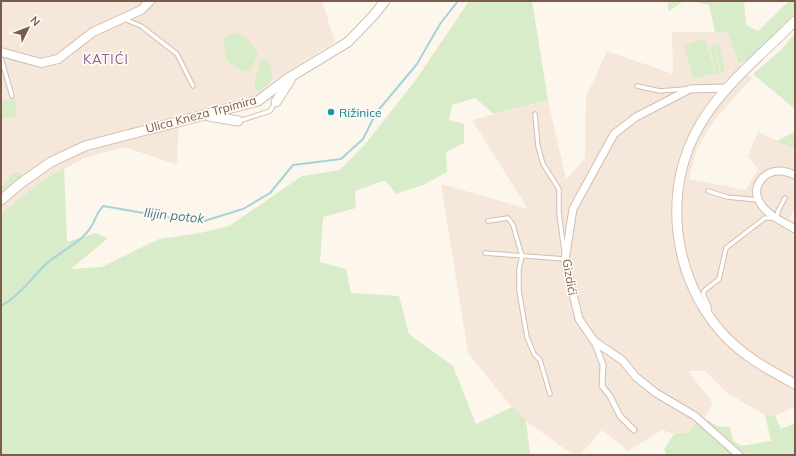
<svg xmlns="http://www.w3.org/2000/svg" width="796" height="456" font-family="Mulish,sans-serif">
<rect width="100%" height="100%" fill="#fdf6ec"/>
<g fill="#f5e8da">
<path d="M1,1H322L335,42L277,78L254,97L241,102L179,118L177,165L125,147L82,159L31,189L1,214Z"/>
<path d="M672,32H730L739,64L752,78L715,119L696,151L689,179L746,190L758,169L748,156L758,132L795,149V208L790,218L795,222V406L775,416L765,415L726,392L705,371H688L713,403L704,418L697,421L689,433L674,434L662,430L628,451L602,430L580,455H573L518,415L468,353L441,184L528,209L472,120L548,100L566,179L585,159L586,97L607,51L673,74Z"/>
</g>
<g fill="#d8ecc9">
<path d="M469,1H532L548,100L494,114L475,98L452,105L449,120L464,124V143L446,152L447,172L423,185L396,194L385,180L355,191L356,208L323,217L320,262L346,269L351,293L399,296L409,334L453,366L476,424L512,407L526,420L530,455H1V214L31,189L64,168L67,242L96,233L108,238L71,269L102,267L159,239L200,233L229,226L302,176L340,170L366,143L415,81Z"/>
<path d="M672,1H684L669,11L667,4Z"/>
<path d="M690,1H744L746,25L758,31L789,1H795V13L751,58L739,64L728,32H715L709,5Z"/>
<path d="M231,33C247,35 251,41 258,55L251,70L244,72L226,60C228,52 223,49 224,39Z"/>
<path d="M794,34L795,36V109L753,74L783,48Z"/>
<path d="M705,38L715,73L693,79L684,45Z"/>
<path d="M715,44H719L725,72L721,73Z"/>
<path d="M714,45L720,74L716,75L710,46Z"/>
<path d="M261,59L268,60C277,75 272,86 255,92V78Z"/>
<path d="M15,99L17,117L1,119V101Z"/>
<path d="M794,132L795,149L777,141Z"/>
<path d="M11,173H21L23,177L1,196V187L8,181Z"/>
<path d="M765,415L775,416L781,429L795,423V455H753L750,453L746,455H667L664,449L674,434L689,433L697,421L704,418L717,426L730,427L733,441L742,446L771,441Z"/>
</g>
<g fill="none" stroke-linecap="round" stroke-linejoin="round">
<path stroke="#a5d3da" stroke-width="2" d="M1,306C19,296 31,279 46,264C58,253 83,241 91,227C97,218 94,216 103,206L173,218L204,221L243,209L270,193L293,165L341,159L363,139L376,113L417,64L440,24L458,1"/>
<defs>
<g id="service">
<path d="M124,19L141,26L177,54L193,86"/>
<path d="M1,58L12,96"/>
<path d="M637,86L660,91L685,89"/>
<path d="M535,114L538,146L543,164L559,189V213L564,251"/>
<path d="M239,121L270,111L275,103"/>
<path d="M708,191L727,197L758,200"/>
<path d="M488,221L508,218L513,225L522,256L519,269V291L527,337L534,354L540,360L550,394"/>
<path d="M485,253L565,259"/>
<path d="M709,312V307L703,293L705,290L719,279L726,248L765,218H777L778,211L785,198"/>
</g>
<path id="pedestrian" d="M594,341L603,365L602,386L610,396L620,416L634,430"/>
<g id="minor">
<path d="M726,88L690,89L636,117L614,134L573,209L565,260L579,319L594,341L622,360L636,377L656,393L695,416L739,455"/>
<path d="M795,175C790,173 785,171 780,171C765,170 751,186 759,201C765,214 783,222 795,229"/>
</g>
<path id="tertiary" d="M1,52L41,63L58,59L93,32L141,10L150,1"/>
<g id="secondary">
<path d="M795,21C763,54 725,83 701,123C661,188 672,278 723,334C743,356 769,370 795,384"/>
<path d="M276,102L290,80"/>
<path d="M209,116L238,121"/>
<path d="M1,200L21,183L51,162L85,146L258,101L287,79L348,42L373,16L385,1"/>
</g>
</defs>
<use href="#service" stroke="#d1beb0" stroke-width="5.5"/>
<use href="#pedestrian" stroke="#d1beb0" stroke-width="7"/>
<use href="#minor" stroke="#d1beb0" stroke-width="9"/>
<use href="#tertiary" stroke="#d1beb0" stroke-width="10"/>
<use href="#secondary" stroke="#d6c0b0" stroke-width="11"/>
<use href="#service" stroke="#fff" stroke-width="3.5"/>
<use href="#pedestrian" stroke="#fff" stroke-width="5"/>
<use href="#minor" stroke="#fff" stroke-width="7"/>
<use href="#tertiary" stroke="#fff" stroke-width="8"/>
<use href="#secondary" stroke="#fff" stroke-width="9"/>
</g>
<circle fill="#0f9aa8" stroke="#fffaf3" stroke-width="1.5" cx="331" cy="112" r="4"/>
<g text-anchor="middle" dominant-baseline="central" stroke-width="3.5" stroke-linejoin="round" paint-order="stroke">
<g font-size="12" fill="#0d838f" stroke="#fffaf3" text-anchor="start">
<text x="339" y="112">Rižinice</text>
</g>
<g font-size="12" fill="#7a5c4d" stroke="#fffaf3">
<text transform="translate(201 114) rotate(-15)">Ulica Kneza Trpimira</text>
<text transform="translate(570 277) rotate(80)">Gizdići</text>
</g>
<g font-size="13" letter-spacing="1" fill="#846695" stroke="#fffaf3">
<text x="106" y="59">KATIĆI</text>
</g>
<g font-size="13" font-style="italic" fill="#437c86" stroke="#fffaf3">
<text transform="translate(174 215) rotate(6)">Ilijin potok</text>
</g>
</g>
<rect width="796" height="456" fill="none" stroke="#7a5c4d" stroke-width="4"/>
<g transform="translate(28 28) rotate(47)" stroke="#fffaf3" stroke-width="3" paint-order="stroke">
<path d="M0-3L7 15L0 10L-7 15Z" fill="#7a5c4d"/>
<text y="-6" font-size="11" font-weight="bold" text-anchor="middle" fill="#7a5c4d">N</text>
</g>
</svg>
